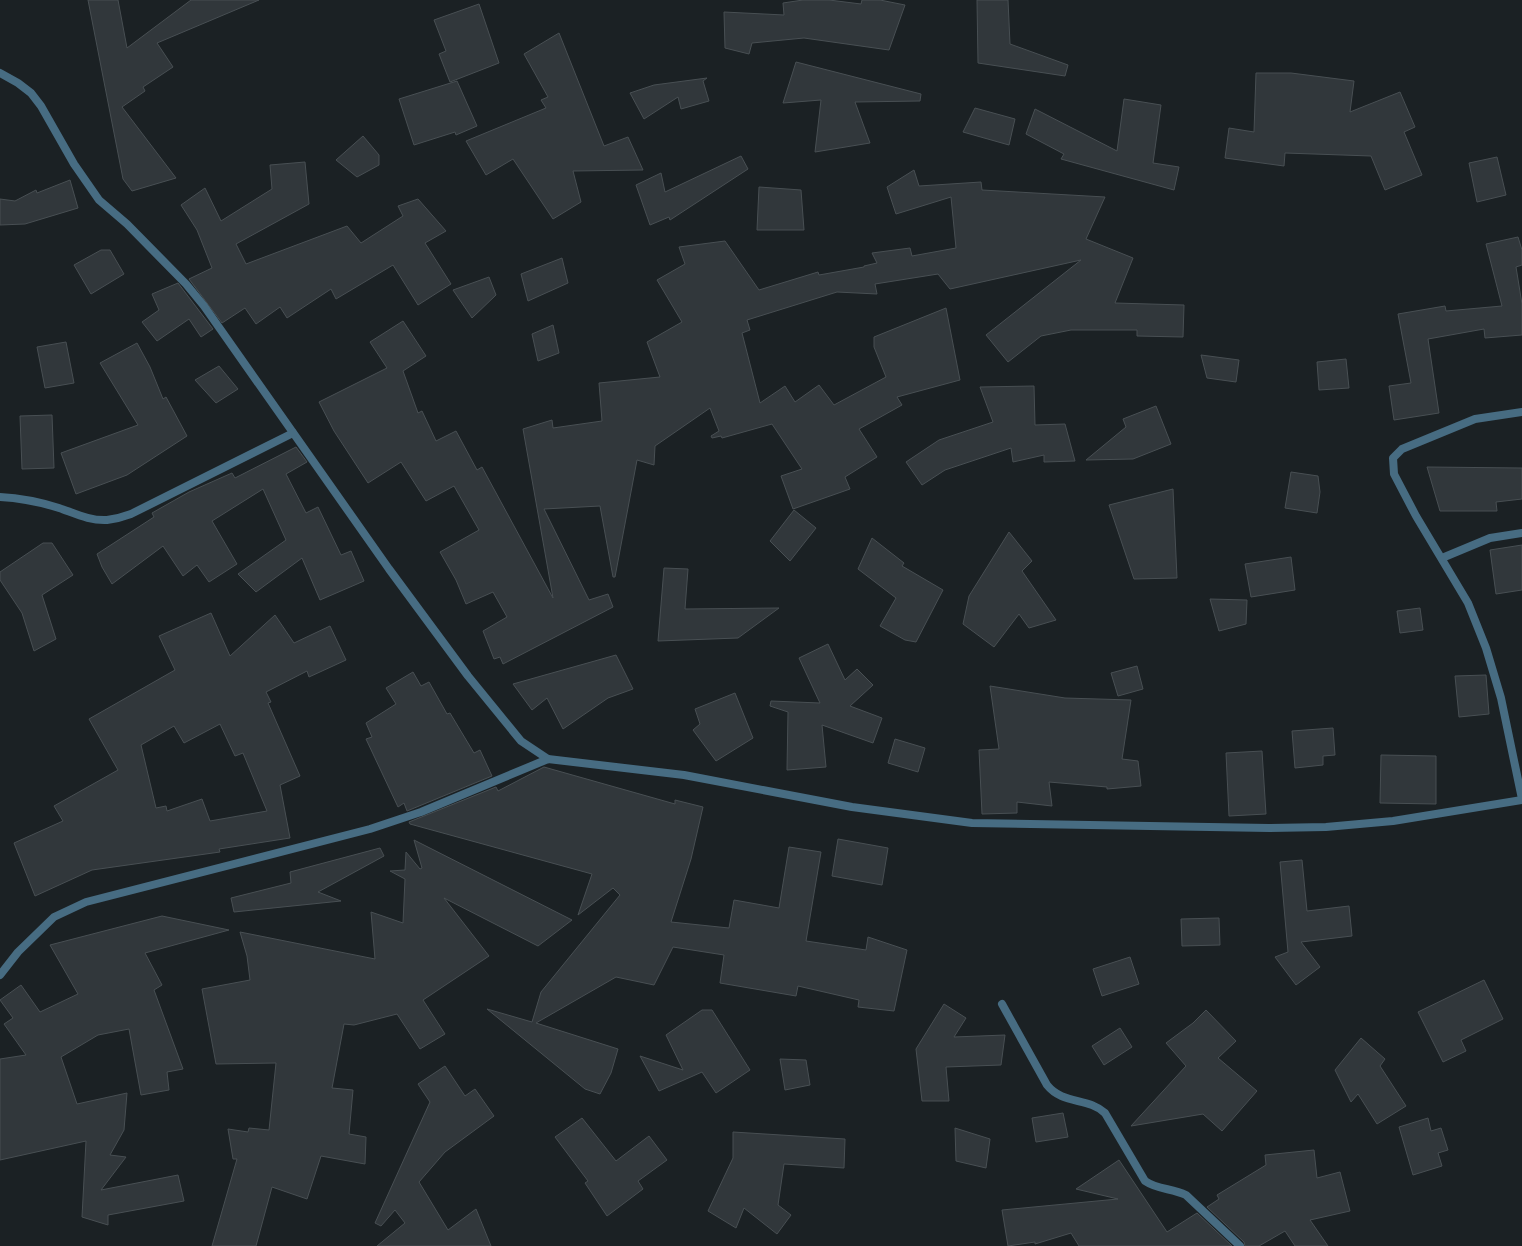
<svg xmlns="http://www.w3.org/2000/svg" width="1522" height="1246" font-family="Spectral,serif">
<rect width="100%" height="100%" fill="#1b2124"/>
<g fill="#31373b" stroke="#484f53" fill-rule="evenodd">
<path d="M88,0H118L127,48L191,0H259L157,43L173,67L143,87L145,91L122,107L176,178L132,191L123,179Z"/>
<path d="M803,0H829L861,4L862,0H880L905,5L889,50L804,38L752,43L749,54L725,48L724,12L784,15L783,3Z"/>
<path d="M977,0H1008L1010,44L1068,65L1065,76L978,63Z"/>
<path d="M479,4L499,63L450,82L439,54L446,51L434,20Z"/>
<path d="M559,33L604,146L628,137L643,170L573,171L581,202L553,219L513,159L486,175L466,141L546,108L541,100L548,97L524,54Z"/>
<path d="M796,62L921,94L920,101L855,102L870,143L815,152L821,100L783,103Z"/>
<path d="M1256,73H1291L1354,81L1350,112L1400,92L1415,127L1404,132L1422,175L1385,190L1371,156L1285,153L1284,166L1225,158L1229,128L1254,132Z"/>
<path d="M707,78L703,81L709,101L681,109L678,97L644,119L630,93L654,85Z"/>
<path d="M457,81L477,126L456,135L455,132L414,145L399,99Z"/>
<path d="M1124,99L1161,105L1153,163L1179,167L1174,190L1061,159L1064,154L1026,134L1035,109L1117,151Z"/>
<path d="M975,108L1015,119L1009,145L963,132Z"/>
<path d="M363,136L379,155V165L357,177L336,160Z"/>
<path d="M741,156L748,169L670,220L669,217L650,225L636,185L661,173L665,192Z"/>
<path d="M1497,157L1506,195L1477,202L1469,163Z"/>
<path d="M305,162L309,204L236,244L246,264L347,226L361,243L403,216L398,206L418,199L446,231L425,243L451,284L418,305L393,265L336,299L331,289L287,318L280,307L256,324L245,308L222,323L189,279L212,268L197,230L181,205L205,188L221,221L272,189L270,165Z"/>
<path d="M914,170L919,186L981,182L982,190L1105,197L1086,239L1133,258L1115,303L1184,305L1183,337L1137,336V330H1071L1041,336L1008,362L986,335L1081,260L950,289L938,274L875,284L877,294L837,292L747,320L750,330L742,333L760,403L785,386L795,402L819,385L834,405L886,377L874,347V337L946,308L960,380L897,397L902,405L859,429L877,457L845,477L850,489L793,509L781,476L802,469L772,424L722,438L721,436L712,438L711,436L719,431L710,408L655,446L654,465L637,460L615,577H613L600,506L544,509L589,600L608,594L613,607L503,664L500,657L494,659L483,631L507,617L493,592L466,604L456,580L440,552L479,530L454,486L426,501L401,462L368,483L334,431L319,402L387,368L370,342L403,321L426,356L403,371L418,413L422,411L436,441L456,431L477,470L482,467L553,598L523,429L552,420L553,428L602,421L599,383L660,377L647,342L682,322L657,280L685,264L679,247L725,241L759,290L818,272L819,275L864,267V266L877,263L872,253L910,248L912,256L956,248L951,197L896,214L887,187Z"/>
<path d="M70,180L78,208L25,224L0,225V199L15,201L36,190L37,193Z"/>
<path d="M759,187L801,190L804,230H757Z"/>
<path d="M1518,237L1522,250V265L1516,267L1522,304V335L1485,338L1484,329L1428,339L1439,413L1394,420L1389,386L1411,383L1398,314L1445,306L1446,311L1502,306L1486,244Z"/>
<path d="M101,250H110L124,274L91,294L74,265Z"/>
<path d="M562,258L568,283L528,301L521,274Z"/>
<path d="M489,277L496,295L472,318L453,290Z"/>
<path d="M178,283L213,329L201,337L189,319L157,341L142,322L159,310L152,294Z"/>
<path d="M553,325L559,353L538,361L532,334Z"/>
<path d="M66,342L74,383L45,388L37,347Z"/>
<path d="M137,343L150,367L163,399L166,397L187,436L127,475L76,494L61,453L138,425L100,363Z"/>
<path d="M1201,355L1239,360L1236,382L1207,378Z"/>
<path d="M1346,359L1349,388L1319,390L1317,362Z"/>
<path d="M219,366L238,389L216,403L195,380Z"/>
<path d="M1034,386L1035,425L1065,424L1075,461L1044,462V455L1013,462L1011,448L945,470L922,485L906,462L939,440L993,422L980,387Z"/>
<path d="M1156,406L1171,444L1133,459L1086,460L1126,427L1123,419Z"/>
<path d="M52,415L54,468L22,469L20,416Z"/>
<path d="M296,447L307,462L286,474L306,513L318,507L341,555L351,551L364,581L320,600L302,558L256,592L238,574L286,540L263,489L212,521L237,564L209,582L197,565L183,576L163,546L112,584L102,567L97,554L154,517L152,513L189,492L232,473L235,478Z"/>
<path d="M1427,467L1522,468V499L1496,502L1497,511H1440Z"/>
<path d="M1291,472L1318,476L1320,492L1317,513L1285,508Z"/>
<path d="M1173,489L1177,578L1134,579L1109,505Z"/>
<path d="M794,510L816,528L790,561L770,541Z"/>
<path d="M1009,532L1032,561L1022,571L1056,620L1029,628L1019,614L994,647L963,624L969,596Z"/>
<path d="M872,538L904,563L902,566L943,590L916,642L905,640L880,626L896,598L858,569Z"/>
<path d="M43,543H52L73,575L42,595L56,639L34,651L22,613L0,580V572Z"/>
<path d="M1522,545V590L1496,594L1490,550Z"/>
<path d="M1291,557L1295,590L1251,597L1245,564Z"/>
<path d="M664,568L688,569L685,609L779,608L738,638L658,641Z"/>
<path d="M1210,599L1247,600L1246,624L1219,631Z"/>
<path d="M1420,608L1423,630L1400,633L1397,611Z"/>
<path d="M211,613L230,656L275,615L294,643L330,626L346,660L309,677L307,671L266,692L271,702L268,703L300,776L280,785L290,838L219,849L220,852L92,870L35,896L14,843L63,821L54,806L118,770L89,719L175,670L159,636ZM220,724L235,756L243,753L267,811L210,821L202,799L167,811L166,806L156,808L141,745L174,726L184,743Z"/>
<path d="M828,644L845,680L857,669L873,685L850,706L882,718L873,743L822,725L826,767L787,770L788,712L770,706L771,701L820,703L799,658Z"/>
<path d="M616,655L633,689L608,698L563,729L547,698L532,710L513,684Z"/>
<path d="M1137,666L1143,689L1118,696L1111,673Z"/>
<path d="M413,672L421,686L429,682L447,714L450,713L474,753L480,750L492,776L407,811L404,803L398,807L366,739L372,737L366,723L396,704L386,688Z"/>
<path d="M1486,675L1489,714L1459,717L1455,676Z"/>
<path d="M990,686L1065,698L1131,700L1122,759L1138,761L1141,786L1107,789V787L1049,782L1052,806L1017,802V813L982,814L979,750L999,749Z"/>
<path d="M735,693L753,738L716,761L693,730L700,724L695,709Z"/>
<path d="M1333,728L1335,755L1323,756V765L1295,768L1292,731Z"/>
<path d="M895,739L925,748L918,772L888,763Z"/>
<path d="M1262,751L1266,814L1229,816L1226,753Z"/>
<path d="M1381,755L1436,756V804L1380,803Z"/>
<path d="M544,767L675,804V800L703,807L691,859L671,922L729,928L734,900L779,908L789,847L821,852L806,941L866,950L868,937L907,950L894,1011L858,1007L859,1000L798,986L796,996L720,983L724,955L673,947L654,985L616,977L536,1023L618,1049L611,1073L600,1094L585,1089L487,1009L532,1022L541,992L620,895L613,888L578,915L592,874L410,824L409,822L496,787L498,791Z"/>
<path d="M838,839L888,848L882,885L832,876Z"/>
<path d="M414,840L572,920L538,946L444,898L489,956L423,1000L445,1034L420,1049L397,1014L354,1025L344,1024L332,1088L353,1090L349,1134L366,1137L365,1164L321,1156L307,1199L272,1187L256,1246H212L237,1159H233L228,1129L248,1132L249,1128L269,1130L276,1063L216,1064L202,989L250,980L247,956L240,932L375,959L371,912L403,923L405,879L390,871L405,870L406,852L420,869L422,868Z"/>
<path d="M380,848L384,856L318,892L341,901L234,912L231,898L291,883L290,872Z"/>
<path d="M1302,860L1307,911L1349,906L1352,936L1301,942L1320,967L1296,985L1275,957L1288,952L1280,862Z"/>
<path d="M162,916L229,930L145,953L162,985L154,990L183,1069L167,1072L169,1090L141,1095L129,1029L98,1035L61,1057L77,1104L127,1093L124,1130L110,1155L126,1157L101,1190L178,1175L184,1201L108,1215V1225L82,1217L86,1141L0,1160V1059L26,1055L4,1024L13,1018L0,1000L21,985L40,1012L78,994L50,945Z"/>
<path d="M1219,918L1220,945L1182,946L1181,919Z"/>
<path d="M1130,957L1139,984L1102,996L1093,969Z"/>
<path d="M1484,980L1503,1019L1461,1040L1466,1051L1443,1062L1418,1012Z"/>
<path d="M944,1004L966,1018L954,1037L1005,1035L1001,1065L946,1067L949,1101H922L916,1049Z"/>
<path d="M702,1010H712L750,1070L716,1093L702,1072L659,1091L640,1056L683,1070L666,1035Z"/>
<path d="M1206,1010L1236,1041L1218,1058L1257,1091L1222,1131L1203,1114L1131,1126L1186,1066L1166,1043L1193,1023Z"/>
<path d="M1120,1028L1132,1047L1104,1065L1092,1046Z"/>
<path d="M1361,1038L1385,1059L1380,1066L1406,1106L1377,1124L1358,1094L1351,1102L1335,1070Z"/>
<path d="M780,1059L806,1060L810,1085L785,1090Z"/>
<path d="M445,1066L465,1096L475,1089L494,1116L445,1152L419,1182L448,1230L476,1209L491,1246H377L405,1223L395,1210L381,1226L375,1223L430,1102L418,1084Z"/>
<path d="M1063,1113L1068,1137L1036,1142L1032,1118Z"/>
<path d="M582,1118L616,1161L649,1136L667,1160L638,1181L643,1189L607,1216L585,1183L588,1181L555,1137Z"/>
<path d="M1428,1118L1431,1131L1441,1128L1448,1150L1438,1153L1442,1166L1413,1175L1399,1127Z"/>
<path d="M955,1128L990,1139L986,1168L956,1161Z"/>
<path d="M733,1132L845,1139L844,1168L784,1164L778,1205L791,1215L777,1234L744,1208L736,1228L708,1211L733,1158Z"/>
<path d="M1314,1150L1317,1178L1340,1172L1350,1211L1310,1220L1328,1246H1295L1285,1231L1259,1246H1245L1244,1242L1207,1207L1219,1199L1217,1195L1266,1165L1265,1155Z"/>
<path d="M1119,1160L1167,1232L1197,1213L1232,1246H1079L1071,1233L1035,1244V1242L1008,1246L1002,1210L1118,1199L1076,1189Z"/>
</g>
<g fill="none" stroke-linecap="round" stroke-linejoin="round">
<g stroke="#476c82" stroke-width="8">
<path d="M0,73L18,83L31,93L41,106L74,164L99,200L127,224L186,284L204,306L389,569L468,676L521,741L548,759"/>
<path d="M1522,412L1475,419L1402,449L1393,458L1394,474L1416,516L1468,603L1486,648L1501,698L1522,799"/>
<path d="M0,497C19,498 40,502 59,508C74,513 90,521 107,520C115,519 123,517 131,514L293,433"/>
<path d="M1442,558L1490,538L1522,533"/>
<path d="M0,975L18,952L54,917L86,902L370,829L421,812L548,759L684,775L852,807L972,823L1269,828L1326,827L1393,821L1522,800"/>
<path d="M1002,1004L1047,1085C1063,1105 1088,1097 1105,1113L1145,1181C1158,1190 1172,1188 1186,1195L1240,1246"/>
</g>
</g>
</svg>
